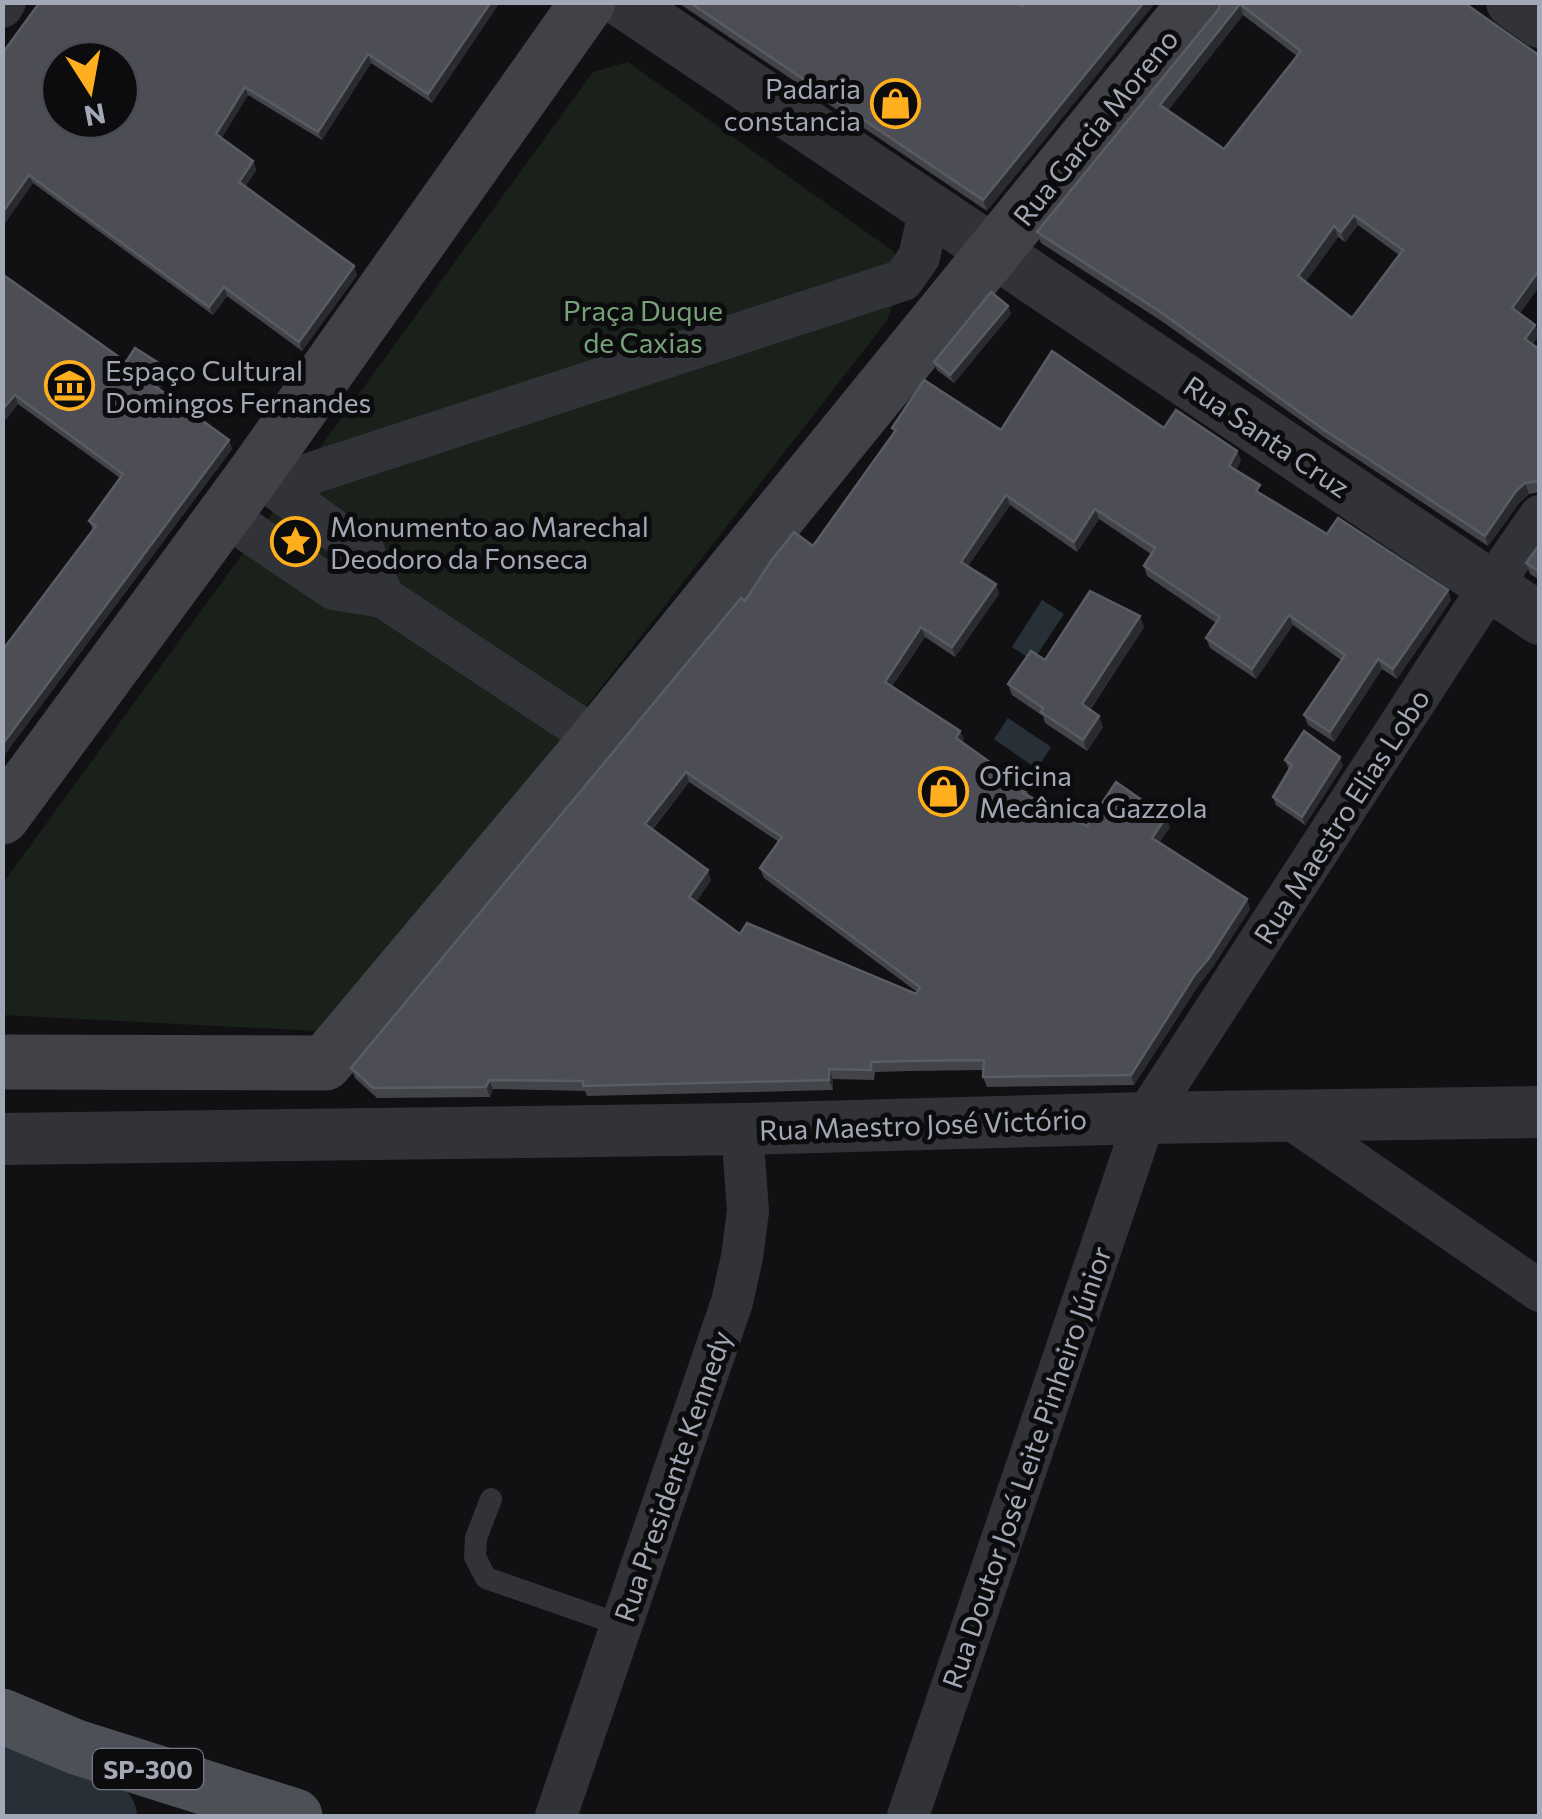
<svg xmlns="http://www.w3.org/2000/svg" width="1542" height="1819" font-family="Commissioner,sans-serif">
<rect width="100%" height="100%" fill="#111113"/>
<path fill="#19211a" d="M628,62L893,251L903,280L886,322L543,762L317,1031L3,1015V883L593,72Z"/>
<g fill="#273037">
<path d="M1042,600L1064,614L1033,661L1012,647Z"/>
<path d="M1008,718L1051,747L1037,769L994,739Z"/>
</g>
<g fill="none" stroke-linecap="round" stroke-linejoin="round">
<path stroke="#273037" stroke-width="68" d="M2,1781L103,1816"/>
<path stroke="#323338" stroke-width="22" d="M491,1499L476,1538L475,1557L486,1578L621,1625"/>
<g stroke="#323338" stroke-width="42">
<path d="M2,7L5,2"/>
<path d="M255,473L364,552L383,597"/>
<path d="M272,486L903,280L919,257L930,209"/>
<path d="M224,515L334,589L383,597L597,739"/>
<path d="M1287,1116L1540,1291"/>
<path d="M556,1816L732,1302L742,1257L748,1211L742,1129"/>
<path d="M908,1816L1145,1118L1473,612L1540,516"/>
</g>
<g stroke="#323338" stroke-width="52">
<path d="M623,2L1540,619"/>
<path d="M1512,2L1540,22"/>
<path d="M2,1139L742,1129L1145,1118L1540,1112"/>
</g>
<g stroke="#404248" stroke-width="55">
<path d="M2,817L255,473L588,2"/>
<path d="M2,1062L325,1063L597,739L1197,2"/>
</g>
<path stroke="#4e5057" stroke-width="55" d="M2,1716L76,1747L295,1816"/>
</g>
<g fill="#424449" fill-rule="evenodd">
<path d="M500,2L432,103L371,63L322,140L248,95L221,138L253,161L256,170L245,187L357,275L302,351L227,296L213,315L33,183L2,227V54Z"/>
<path d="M677,2H1017L987,211Z"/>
<path d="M1221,2L1480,16L1540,56V285L1520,313L1535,325L1539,335L1532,345L1540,350V492L1529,494L1520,502L1488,546L1327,439L1163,322L1041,243L1037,232L1218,10ZM1243,15L1297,56L1224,149L1168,110ZM1358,225L1399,255L1352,318L1305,282L1338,237L1345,242Z"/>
<path d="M2,274L126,362L165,367L168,376L159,389L229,440L232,449L2,758V651L93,530L89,521L120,478L18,404L6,419L2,417Z"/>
<path d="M1008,306L1011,314L954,383L937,370L934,362Z"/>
<path d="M892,428L1001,430L1164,428L1237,451L1241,461L1236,470L1263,496L1327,534L1448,590L1451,600L1397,679L1382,669L1334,742L1308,725L1304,715L1341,660L1293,625L1256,679L1210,648L1206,638L1216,623L1147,576L1144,566L1151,554L1099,519L1077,552L1010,505L968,566L996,584L999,594L955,657L925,637L892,686L960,731L964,740L962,743L1026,788L1029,796L1087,826L1170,827L1159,843L1250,909L1212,968L1198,986L1134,1085L987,1087L983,1077V1070L910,1071L875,1072L874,1080L833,1079V1090L587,1096L585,1091L493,1089L490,1097L377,1098L355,1078L351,1068L745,601L813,546L894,432ZM689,782L779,842L760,868L764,878L917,992L916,994L740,934L696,902L711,880L653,829Z"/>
<path d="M1540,544V580L1530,574L1526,563Z"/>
<path d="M1144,627L1090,710L1103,727L1087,751L1045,723L1043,716L1012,695L1008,684L1045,660Z"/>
<path d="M1285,760L1343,766L1305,825L1276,805L1273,797L1289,770Z"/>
</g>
<g fill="#2a2b2f">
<path d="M491,2H500L432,103L428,94Z"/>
<path d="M1144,2H1156L987,211L983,200Z"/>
<path d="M1240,4L1243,15L1164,116L1160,105Z"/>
<path d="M368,54L371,63L322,140L318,132Z"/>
<path d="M245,87L248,95L219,143L216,134Z"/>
<path d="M253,161L256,170L242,191L239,182Z"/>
<path d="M29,175L33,183L2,227V213Z"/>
<path d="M1354,215L1358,225L1345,242L1341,232Z"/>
<path d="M1334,226L1338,237L1302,287L1298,276Z"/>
<path d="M354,266L357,275L302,351L299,342Z"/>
<path d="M1540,269V285L1516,318L1512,308Z"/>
<path d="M224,287L227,296L213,315L209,307Z"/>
<path d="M1008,306L1011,314L954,383L950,375Z"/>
<path d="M1535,325L1539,335L1529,350L1525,339Z"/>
<path d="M165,367L168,376L156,393L152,384Z"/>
<path d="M15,395L18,404L6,419L3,411Z"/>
<path d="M229,440L232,449L2,758V745Z"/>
<path d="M1237,451L1241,461L1233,476L1229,466Z"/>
<path d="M1525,483L1529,494L1520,502L1488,546L1485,536L1516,491Z"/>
<path d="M1006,495L1010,505L964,572L961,562Z"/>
<path d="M1095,509L1099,519L1077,552L1074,542Z"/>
<path d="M996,584L999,594L955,657L952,647Z"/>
<path d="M1448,590L1451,600L1397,679L1393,669Z"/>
<path d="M1289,615L1293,625L1256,679L1252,669Z"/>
<path d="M1140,616L1144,627L1086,715L1082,704Z"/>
<path d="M921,627L925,637L888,691L885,682Z"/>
<path d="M1378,659L1382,669L1334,742L1330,732Z"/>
<path d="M1099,716L1103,727L1087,751L1083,740Z"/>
<path d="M960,731L964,740L959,748L956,738Z"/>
<path d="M1340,757L1343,766L1305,825L1302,817Z"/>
<path d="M686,772L689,782L649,833L645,824Z"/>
<path d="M1166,817L1170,827L1156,848L1152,838Z"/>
<path d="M708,870L711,880L693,907L689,897Z"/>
<path d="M1247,899L1250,909L1212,968L1198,986L1134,1085L1131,1075L1194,976Z"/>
<path d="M829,1069L833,1079V1090L829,1080Z"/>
<path d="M489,1080L493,1089L490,1097L486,1087Z"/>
</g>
<g fill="#4d4e55" stroke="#5a5c64" stroke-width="2.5" fill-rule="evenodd">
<path d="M40,2H491L428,94L368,54L318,132L245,87L216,134L253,161L239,182L354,266L299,342L224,287L209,307L29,175L2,213V54ZM60,60H120V120H60Z"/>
<path d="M689,2H1017L1022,6L1024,2H1144L983,200Z"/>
<path d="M1221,2H1463L1540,56V269L1512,308L1535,325L1525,339L1540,350V481L1525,483L1516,491L1485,536L1323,429L1159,311L1037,232L1218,10ZM1240,4L1301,51L1224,149L1160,105ZM1354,215L1403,250L1352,318L1298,276L1334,226L1341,232Z"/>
<path d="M2,274L126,362L135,348L165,367L152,384L229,440L2,745V651L96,526L89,521L123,474L15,395L2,410Z"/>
<path d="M991,292L1008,306L950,375L934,362Z"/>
<path d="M1052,351L1164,428L1176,410L1237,451L1229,466L1260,485L1256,491L1327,534L1338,518L1448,590L1393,669L1378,659L1330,732L1304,715L1345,655L1289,615L1252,669L1206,638L1220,617L1144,566L1155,548L1095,509L1074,542L1006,495L961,562L996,584L952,647L921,627L885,682L960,731L956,738L1026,788L1023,793L1087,826L1116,782L1166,817L1152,838L1247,899L1209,958L1194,976L1131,1075L983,1077L984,1060L906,1061L871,1062V1070L829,1069V1080L583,1086V1081L489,1080L486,1087L373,1088L351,1068L741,598L745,601L771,561L794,532L813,546L896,430L892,428L924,380L1001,430ZM686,772L782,837L760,868L920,987L916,994L747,923L740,934L689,897L708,870L645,824Z"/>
<path d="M1540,544V572L1526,563Z"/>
<path d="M1090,591L1140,616L1082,704L1099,716L1083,740L1041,712L1043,708L1008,684L1031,651L1045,660Z"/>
<path d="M1304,731L1340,757L1302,817L1273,797L1292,765L1285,760Z"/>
</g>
<defs>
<symbol id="shop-ring" viewBox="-11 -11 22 22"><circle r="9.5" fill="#0c0c0e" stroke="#ffaf1d" stroke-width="1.5"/><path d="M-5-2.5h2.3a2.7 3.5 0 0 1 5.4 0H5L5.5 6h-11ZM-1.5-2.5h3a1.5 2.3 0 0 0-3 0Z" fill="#ffaf1d"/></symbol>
<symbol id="museum-ring" viewBox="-11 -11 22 22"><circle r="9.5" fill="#0c0c0e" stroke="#ffaf1d" stroke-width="1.5"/><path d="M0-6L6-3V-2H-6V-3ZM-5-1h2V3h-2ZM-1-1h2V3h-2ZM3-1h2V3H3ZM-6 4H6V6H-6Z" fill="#ffaf1d"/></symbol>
<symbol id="sight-ring" viewBox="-11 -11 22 22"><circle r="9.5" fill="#0c0c0e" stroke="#ffaf1d" stroke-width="1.5"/><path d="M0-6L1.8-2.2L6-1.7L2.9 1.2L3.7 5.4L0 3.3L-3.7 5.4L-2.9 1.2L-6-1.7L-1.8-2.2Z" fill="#ffaf1d"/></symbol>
</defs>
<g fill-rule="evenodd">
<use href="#shop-ring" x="868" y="76" width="55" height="55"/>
<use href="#museum-ring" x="42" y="358" width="55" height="55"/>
<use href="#sight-ring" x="268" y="514" width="55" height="55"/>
<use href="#shop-ring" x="916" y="764" width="55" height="55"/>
</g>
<g text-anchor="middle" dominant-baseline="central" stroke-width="10" stroke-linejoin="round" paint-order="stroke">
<rect fill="#0c0c0e" stroke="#757983" stroke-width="2.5" x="93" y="1749" width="110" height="40" rx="8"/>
<g font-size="25" font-weight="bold" fill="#a2a8b5">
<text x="148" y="1769">SP-300</text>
</g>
<g font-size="28" fill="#a2a8b5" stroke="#0c0c0e" text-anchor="start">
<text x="861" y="88" text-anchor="end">Padaria<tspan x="861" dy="32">constancia</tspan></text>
<text x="105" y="370">Espaço Cultural<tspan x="105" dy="32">Domingos Fernandes</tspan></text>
<text x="330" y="526">Monumento ao Marechal<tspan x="330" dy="32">Deodoro da Fonseca</tspan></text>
<text x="979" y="775">Oficina<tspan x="979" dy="32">Mecânica Gazzola</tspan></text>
</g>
<g font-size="28" fill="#a2a8b5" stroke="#0c0c0e">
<text transform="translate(1095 127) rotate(-51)">Rua Garcia Moreno</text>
<text transform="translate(1267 436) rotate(34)">Rua Santa Cruz</text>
<text transform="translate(1341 816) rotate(-57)">Rua Maestro Elias Lobo</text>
<text transform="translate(923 1124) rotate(-2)">Rua Maestro José Victório</text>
<text transform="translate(1026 1467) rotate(-71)">Rua Doutor José Leite Pinheiro Júnior</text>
<text transform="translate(672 1476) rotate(-71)">Rua Presidente Kennedy</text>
</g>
<g font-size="28" fill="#77a179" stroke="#0c0c0e">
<text x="643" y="310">Praça Duque<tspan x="643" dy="32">de Caxias</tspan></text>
</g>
</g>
<rect width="1542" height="1819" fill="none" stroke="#a2a8b5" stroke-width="10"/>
<g transform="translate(90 90) rotate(169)"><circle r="48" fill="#0c0c0e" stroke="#484a51" stroke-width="2.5"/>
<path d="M0-8L18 38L0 25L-18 38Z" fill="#ffaf1d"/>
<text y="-15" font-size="28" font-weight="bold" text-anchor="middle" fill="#a2a8b5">N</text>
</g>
</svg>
